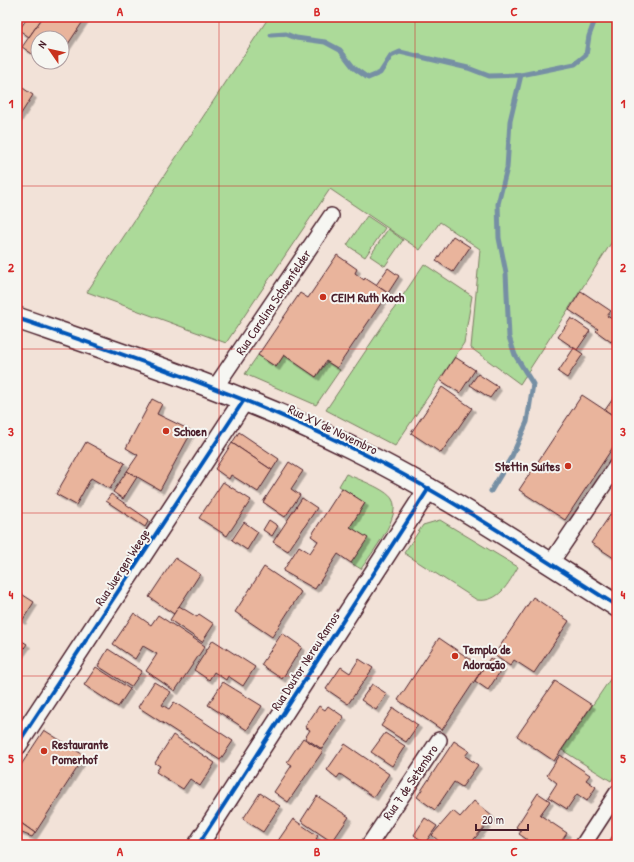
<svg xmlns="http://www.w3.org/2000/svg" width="634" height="862" font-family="'Patrick Hand',sans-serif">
<defs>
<filter id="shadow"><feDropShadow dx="3.5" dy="3.5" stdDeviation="0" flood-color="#0004"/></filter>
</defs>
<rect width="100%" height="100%" fill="#f2e2d8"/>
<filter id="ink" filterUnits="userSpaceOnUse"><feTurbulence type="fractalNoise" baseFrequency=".025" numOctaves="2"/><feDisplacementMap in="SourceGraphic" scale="8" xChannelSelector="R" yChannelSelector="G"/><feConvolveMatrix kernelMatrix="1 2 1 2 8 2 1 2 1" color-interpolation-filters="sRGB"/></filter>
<g filter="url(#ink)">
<g fill="#acda99" stroke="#7b7c62">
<path d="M269,17H617V234L520,384L471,348L480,249L440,222L420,250L330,189L226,343L87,292Z"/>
<path d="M367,216L385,228L365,257L347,245Z"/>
<path d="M388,229L403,240L385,266L370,256Z"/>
<path d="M424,264L472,296L464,343L395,446L326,410Z"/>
<path d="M258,355L276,367L284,355L316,377L327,362L340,370L316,405L245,374Z"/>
<path d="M346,474C358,479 386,489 392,499C403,515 370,555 361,569L351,563L367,538L350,527L365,503L339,486Z"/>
<path d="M440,520L518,567C508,584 499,603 477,600L404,553L423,525Z"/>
<path d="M617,669V772L611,781L562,750Z"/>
</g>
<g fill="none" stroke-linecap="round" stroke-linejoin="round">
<g stroke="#768fa4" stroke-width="5">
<path d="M271,35L286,34L296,38L325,42L340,50L354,68L368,78L380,73L391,56L400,52L468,68L489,76L521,75"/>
<path d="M491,491L512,456L527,422L533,384L515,355L509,337L506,273L499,238L498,204L507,168L510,121L521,75L575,64L586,55L589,36L596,17"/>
</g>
</g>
<g fill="#e9b49c" stroke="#4a1f2b" filter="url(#shadow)">
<path d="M28,17H43L29,37L19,30Z"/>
<path d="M43,17H86L62,53V38H38V58L22,47Z"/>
<path d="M17,84L33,95L17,120Z"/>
<path d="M453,236L470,247L453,272L436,261Z"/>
<path d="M337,255L357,269L355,273L364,280L365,278L388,293L337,368L326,361L316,377L284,355L276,367L258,355L300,293L308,298Z"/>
<path d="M388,268L399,276L388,293L376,285Z"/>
<path d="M581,291L611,311L607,316L617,322V336L616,335L611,342L596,331L598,329L569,310Z"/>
<path d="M571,318L590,331L577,350L558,337Z"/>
<path d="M574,348L583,354L567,378L558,372Z"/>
<path d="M455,357L475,370L460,393L440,380Z"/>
<path d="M478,374L498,387L490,398L470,385Z"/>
<path d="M442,387L472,408L441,453L411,433Z"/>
<path d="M617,393V418L605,410Z"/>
<path d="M582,395L617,418V441L565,520L519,490Z"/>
<path d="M152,399L162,404L157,414L192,431L160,490L127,471L138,455L126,448Z"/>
<path d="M239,432L279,459L272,470L232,443Z"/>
<path d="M86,442L125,463L110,489L91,478L76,505L56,494Z"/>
<path d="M232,443L272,470L258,492L231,475L229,479L215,469Z"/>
<path d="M289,462L303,471L291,489L300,495L285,517L263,502Z"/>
<path d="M127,471L137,477L123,499L113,492Z"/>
<path d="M223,482L251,500L227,536L199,518Z"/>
<path d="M342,488L365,503L350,527L368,538L351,563L338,554L315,589L283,571L299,546L310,553L318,541L311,536Z"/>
<path d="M111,494L149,520L145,527L106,501Z"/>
<path d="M302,498L317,508L288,551L273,542Z"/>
<path d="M617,505V560L591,543Z"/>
<path d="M269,520L278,526L272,536L263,530Z"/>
<path d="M244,522L258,532L247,550L232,540Z"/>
<path d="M175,558L200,574L174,614L149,597Z"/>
<path d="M264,567L301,592L272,637L235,612Z"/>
<path d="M17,591L34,602L22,621L17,618Z"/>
<path d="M533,597L569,621L534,673L514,660L510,666L494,655Z"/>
<path d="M179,606L197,617L199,614L214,624L202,642L170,620Z"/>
<path d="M134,613L151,625L158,615L205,646L175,691L146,671L157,654L143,646L135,659L113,644Z"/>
<path d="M282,633L302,647L282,679L261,665Z"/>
<path d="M17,638L27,644L17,658Z"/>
<path d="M439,638L483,668L442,730L398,700Z"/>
<path d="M213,640L255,667L243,686L228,676L226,680L214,672L209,680L194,670Z"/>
<path d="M108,649L142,671L131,687L98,666Z"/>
<path d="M490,658L503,667L488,690L475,681Z"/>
<path d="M359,659L373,668L348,704L326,689L341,667L350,673Z"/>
<path d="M96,667L130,689L118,707L84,685Z"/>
<path d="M555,681L592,705L554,761L517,736Z"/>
<path d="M154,682L171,692L162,705L169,709L174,702L233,741L220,760L138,707Z"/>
<path d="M223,682L262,706L247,730L208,705Z"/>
<path d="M372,684L387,694L376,710L361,700Z"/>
<path d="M319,706L325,710L328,706L344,717L322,749L305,738L310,730L305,727Z"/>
<path d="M393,708L418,725L406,742L381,726Z"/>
<path d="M44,730L85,756L35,833L17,820V771Z"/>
<path d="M385,733L405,746L392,766L371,752Z"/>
<path d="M173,735L215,763L200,786L190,779L183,789L156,772L160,766L155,763Z"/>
<path d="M303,738L323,751L288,802L274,792L292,765L287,762Z"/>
<path d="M454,741L469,751L465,756L478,765L462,787L454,782L435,810L417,797Z"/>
<path d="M345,744L389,774L374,797L340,774L337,778L327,770Z"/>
<path d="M560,755L590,775L586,780L596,787L587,801L577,794L567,809L548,797L557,783L547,775Z"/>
<path d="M260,793L280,806L263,832L243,819Z"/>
<path d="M538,793L550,801L540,815L567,833L559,845H535L519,834L521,831L516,827Z"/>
<path d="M317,796L349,817L332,842L301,821Z"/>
<path d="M474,801L493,817L469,845H443L432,835L453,811L460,817Z"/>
<path d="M425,818L437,826L425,843L414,835Z"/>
<path d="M293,819L318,836L316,839L326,845H275Z"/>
<path d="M18,821L35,833L32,837L17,831Z"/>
<path d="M617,829V845H607Z"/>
</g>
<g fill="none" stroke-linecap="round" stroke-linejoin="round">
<defs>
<g id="minor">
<path d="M214,389L331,216"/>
<path d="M550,564L617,465"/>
<path d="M369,845L439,740"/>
<path d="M583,845L617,793"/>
</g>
<g id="tertiary">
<path d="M17,745L244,400"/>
<path d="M198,845L429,488"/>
</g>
<path id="secondary" d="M17,318C130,357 245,395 352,448C444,493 530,551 617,606"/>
</defs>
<use href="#minor" stroke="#4a1f2b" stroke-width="18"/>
<use href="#tertiary" stroke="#4a1f2b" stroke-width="22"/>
<use href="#secondary" stroke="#4a1f2b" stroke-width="24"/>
<use href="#minor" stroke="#f6f6f2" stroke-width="15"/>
<use href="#tertiary" stroke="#f6f6f2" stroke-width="19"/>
<use href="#secondary" stroke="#f6f6f2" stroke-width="21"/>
<defs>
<g id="cycleway">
<path d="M17,318C130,357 245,395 352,448C444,493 530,551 617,606"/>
<path d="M17,745L244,400"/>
<path d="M198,845L429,488"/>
</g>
</defs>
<use href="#cycleway" stroke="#f6f6f2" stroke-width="6"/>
<use href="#cycleway" stroke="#0057b8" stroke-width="4"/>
</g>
</g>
<path fill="none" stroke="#d62828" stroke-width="1" stroke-opacity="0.55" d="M219,17V845M415,17V845M17,186H617M17,349H617M17,513H617M17,676H617"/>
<g fill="#c8321e" stroke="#f6f6f2" stroke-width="1.5">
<circle cx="323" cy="297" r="4"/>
<circle cx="166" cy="431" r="4"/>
<circle cx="568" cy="466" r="4"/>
<circle cx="455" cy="656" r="4"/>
<circle cx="44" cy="751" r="4"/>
</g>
<g text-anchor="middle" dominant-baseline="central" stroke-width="4" stroke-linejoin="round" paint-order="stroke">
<g font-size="13" font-weight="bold" fill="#4a1f2b" stroke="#f6f6f2" text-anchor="start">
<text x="331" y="297">CEIM Ruth Koch</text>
<text x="174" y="431">Schoen</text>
<text x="560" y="466" text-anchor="end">Stettin Suítes</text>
<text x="463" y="649">Templo de<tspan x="463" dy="15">Adoração</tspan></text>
<text x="52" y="744">Restaurante<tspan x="52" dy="15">Pomerhof</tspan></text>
</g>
<g font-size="13" fill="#4a1f2b" stroke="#f6f6f2">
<text transform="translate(273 302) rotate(-56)">Rua Carolina Schoenfelder</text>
<text transform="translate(333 429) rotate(26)">Rua XV de Novembro</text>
<text transform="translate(122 567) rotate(-57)">Rua Juergen Weege</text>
<text transform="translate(305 661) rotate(-57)">Rua Doutor Nereu Ramos</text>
<text transform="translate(410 782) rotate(-56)">Rua 7 de Setembro</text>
</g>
</g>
<rect width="634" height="862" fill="none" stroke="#f6f6f2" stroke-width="44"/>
<g transform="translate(50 50) rotate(304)"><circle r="19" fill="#f6f6f2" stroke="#b1a0a2"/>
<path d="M0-3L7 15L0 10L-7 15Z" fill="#c8321e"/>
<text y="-6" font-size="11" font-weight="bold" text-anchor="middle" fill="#4a1f2b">N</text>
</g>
<path d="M476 824v6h52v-6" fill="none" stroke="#4a1f2b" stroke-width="2"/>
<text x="482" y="824" font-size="12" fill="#4a1f2b" stroke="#f6f6f2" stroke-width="3" paint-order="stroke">20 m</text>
<rect x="22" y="22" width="590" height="818" fill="none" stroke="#d62828" stroke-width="1.5"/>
<g font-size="13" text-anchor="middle" font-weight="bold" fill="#d62828">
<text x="120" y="16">A</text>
<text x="317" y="16">B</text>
<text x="514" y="16">C</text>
<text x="11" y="108">1</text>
<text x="623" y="108">1</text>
<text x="11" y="272">2</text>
<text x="623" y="272">2</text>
<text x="11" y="436">3</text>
<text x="623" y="436">3</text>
<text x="11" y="599">4</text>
<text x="623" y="599">4</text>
<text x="11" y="763">5</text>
<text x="623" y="763">5</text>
<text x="120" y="856">A</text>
<text x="317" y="856">B</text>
<text x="514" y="856">C</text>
</g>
</svg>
